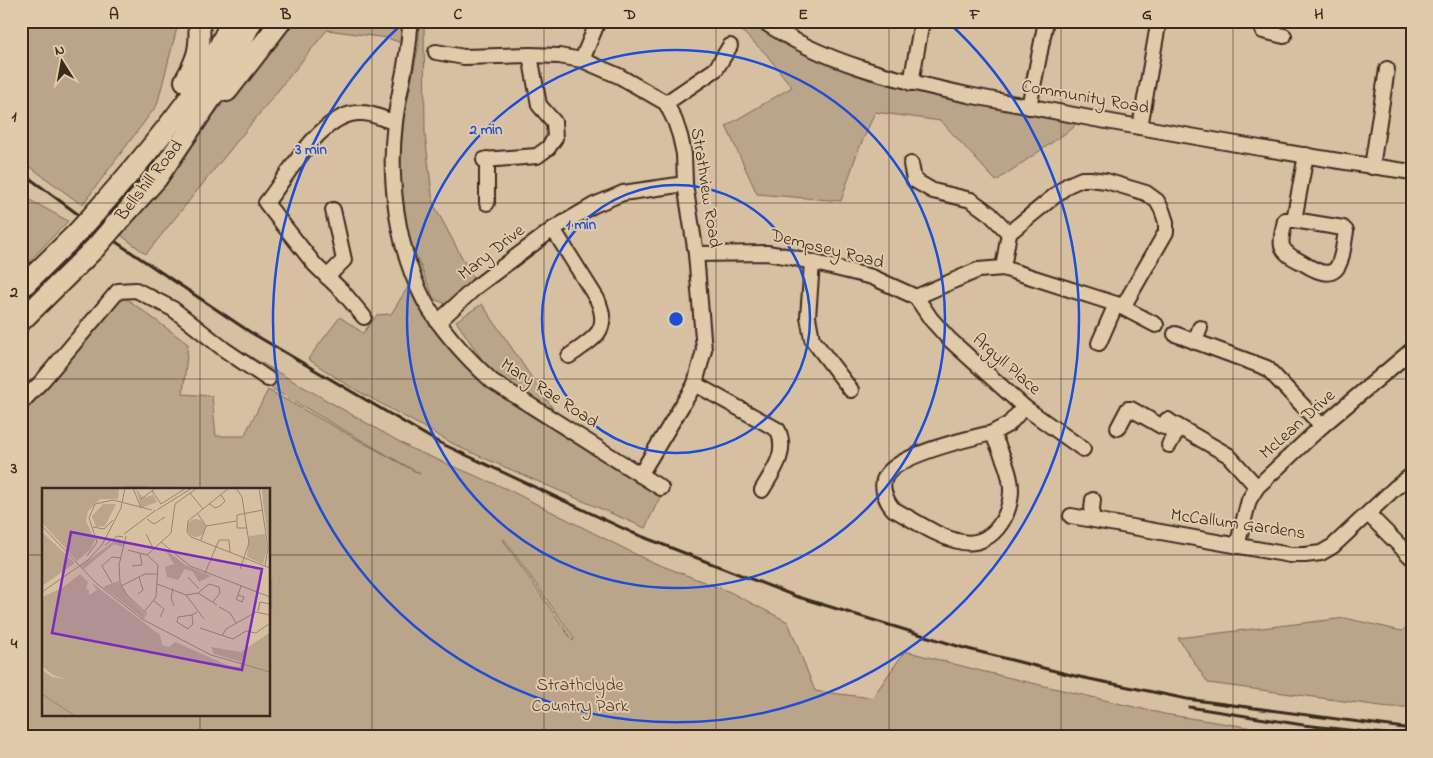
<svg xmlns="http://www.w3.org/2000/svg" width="1433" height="758" font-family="'Indie Flower',sans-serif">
<rect width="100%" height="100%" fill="#d7c0a2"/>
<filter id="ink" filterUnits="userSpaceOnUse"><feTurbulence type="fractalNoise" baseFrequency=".02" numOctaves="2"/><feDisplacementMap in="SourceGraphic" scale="10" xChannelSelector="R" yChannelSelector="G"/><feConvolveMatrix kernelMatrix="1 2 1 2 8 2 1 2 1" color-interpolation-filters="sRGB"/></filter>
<g filter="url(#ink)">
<g fill="#baa48a" stroke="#7a6754" fill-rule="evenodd">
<path d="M21,21H177L178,24L157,105L82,205L21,160Z"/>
<path d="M293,21H404L405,44L387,38L327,30L146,254L118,233L285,27Z"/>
<path d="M419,21H424L425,134L433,203L477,286L451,306L434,299L409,238L399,173L404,118L419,43Z"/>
<path d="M731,21H747L776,39L869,80L1077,119L1073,128L996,181L941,121L875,112L856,156L841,201L757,194L726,126L792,87L766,54Z"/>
<path d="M21,195L68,221L21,270Z"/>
<path d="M408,287L493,389L661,495L645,528L461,448L349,386L308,359L340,317L363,333L377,315L391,314Z"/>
<path d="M123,296L188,344L183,394L212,396L216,436H244L268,390L420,474L271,388L223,341L412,449L507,489L647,560L730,592L788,622L815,691L872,698L905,651L981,671L1164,714L1311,737H21V408ZM44,489H269V714H44ZM504,539L574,638L573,641L503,540Z"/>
<path d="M482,304L557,415L487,367L456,321Z"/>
<path d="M1345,618L1402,631L1412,622V707H1389L1208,683L1178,638Z"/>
</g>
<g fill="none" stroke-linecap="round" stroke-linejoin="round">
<defs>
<g id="minor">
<path d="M410,21C410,55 399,89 395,122C388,179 397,249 424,300C441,330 467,358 492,381L661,488"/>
<path d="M763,21C823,63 898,80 968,95C1011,103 1053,111 1095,119C1200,138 1306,157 1412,172"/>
<path d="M1263,31L1284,36"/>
<path d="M436,52L464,57L530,55L559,56L582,60L619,76L666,103L675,121L680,136L684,154L685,184L696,254L704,350L695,384L640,475"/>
<path d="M582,60L598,21"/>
<path d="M911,83L922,21"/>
<path d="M666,103L716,69L730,46"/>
<path d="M1029,107L1046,21"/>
<path d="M1140,127L1158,25"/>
<path d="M484,160L537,156L548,148L555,138L554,122L539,105L530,55"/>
<path d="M911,164L914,180L933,191L971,200L990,214L1009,233"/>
<path d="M1372,167L1387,69"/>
<path d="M487,203V159"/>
<path d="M1294,220H1285C1284,227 1280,239 1282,246C1285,255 1296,259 1303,263C1341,288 1341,261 1346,231L1343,228L1294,220L1306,155"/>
<path d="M553,229L597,299C612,331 593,339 569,356"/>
<path d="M696,254L767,253L791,257L872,277L916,297"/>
<path d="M812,263L808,317L812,339L851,390"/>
<path d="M1003,268L1009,233L1068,185L1082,179H1090L1106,181L1146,193L1157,201L1162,210L1166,222V232L1123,307"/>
<path d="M327,277L344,260L333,210"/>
<path d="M916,297L978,270L1003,268L1116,304L1156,325"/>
<path d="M916,297L931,319L949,339L1024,407L1083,449"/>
<path d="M364,317L343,292L315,265L266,203C288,176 322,110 362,113C373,113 384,120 395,122"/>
<path d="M438,322L477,286L553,229L594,205L623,193L685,184"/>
<path d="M1175,334L1267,368L1322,426"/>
<path d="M1195,342L1200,328"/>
<path d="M1099,343L1116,304"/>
<path d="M695,384L778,430C788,453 773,471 762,490"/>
<path d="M21,403L43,380L118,291L136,290L173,309L225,350L268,379"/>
<path d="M1167,420L1228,455L1257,487"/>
<path d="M1118,428L1128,409H1131L1161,426L1164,427L1168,420"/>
<path d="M992,433C968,439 892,455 884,480C881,490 887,502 893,509C914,520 939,538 962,542C995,548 1016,508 1010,480C1007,463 999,448 992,433L1009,424L1024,407"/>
<path d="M1169,445L1179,427"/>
<path d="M1368,514L1412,558"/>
<path d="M1071,516L1290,555H1305L1321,553L1333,546L1395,488L1412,475"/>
<path d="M1091,519L1093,500"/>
<path d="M1237,546L1249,500L1257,487L1322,426L1412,350"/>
</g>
<g id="highway">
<path d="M185,81C198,58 201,48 199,21"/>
<path d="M227,91L281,21"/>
<path d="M95,213C126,178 157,142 185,104C203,79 218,49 232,21"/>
<path d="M115,225L157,178L214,94L252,21"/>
<path d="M21,288L77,233"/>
<path d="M21,321L95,248"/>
</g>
</defs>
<use href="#minor" stroke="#3b2a1e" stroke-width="18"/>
<use href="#highway" stroke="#3b2a1e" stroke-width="24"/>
<use href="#minor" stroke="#e1caaa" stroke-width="14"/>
<use href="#highway" stroke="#e1caaa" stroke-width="20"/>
<g stroke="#3b2a1e" stroke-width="3">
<path d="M21,172L110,238L250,332L436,441L633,533L795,596L964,648L1075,676L1187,699L1412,729"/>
<path d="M1189,707L1303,725L1412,737"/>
</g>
<defs>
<g id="highway-bridge">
<path d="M77,233L95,213"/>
<path d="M95,248L115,225"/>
</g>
</defs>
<use href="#highway-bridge" stroke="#3b2a1e" stroke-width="24" stroke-linecap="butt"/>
<use href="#highway-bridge" stroke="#e1caaa" stroke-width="20"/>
</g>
</g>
<path fill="none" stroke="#3b2a1e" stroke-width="1" stroke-opacity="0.55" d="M200,21V489M372,21V737M544,21V737M716,21V737M889,21V737M1061,21V737M1233,21V737M21,203H1412M21,379H1412M21,555H44M269,555H1412M200,714V737"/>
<g fill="none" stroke="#1d4ed8" stroke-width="2.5">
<circle cx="676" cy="319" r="134"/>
<circle cx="676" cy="319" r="269"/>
<path d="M948 22A403 403 0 1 1 404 22"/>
</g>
<g text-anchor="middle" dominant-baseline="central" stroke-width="4" stroke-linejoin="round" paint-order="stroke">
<g font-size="18" fill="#3b2a1e" stroke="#e1caaa">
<text transform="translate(1085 98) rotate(10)">Community Road</text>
<text transform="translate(150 181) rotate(-52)">Bellshill Road</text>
<text transform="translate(705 188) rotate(81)">Strathview Road</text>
<text transform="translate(827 250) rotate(14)">Dempsey Road</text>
<text transform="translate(492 253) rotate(-38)">Mary Drive</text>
<text transform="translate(1006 365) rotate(41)">Argyll Place</text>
<text transform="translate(549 394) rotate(33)">Mary Rae Road</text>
<text transform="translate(1298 425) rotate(-42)">McLean Drive</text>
<text transform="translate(1238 525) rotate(8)">McCallum Gardens</text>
</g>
<g font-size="18" fill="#4e3c2e" stroke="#e1caaa">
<text x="580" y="686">Strathclyde<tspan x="580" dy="21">Country Park</tspan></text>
</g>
</g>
<g transform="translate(42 488)">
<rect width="228" height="228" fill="#d7c0a2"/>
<path d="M0,0H77L76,11H58L46,23L44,33L53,52L48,62L35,73L0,35ZM94,0L101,10L111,7L115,14L99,20ZM220,0H227V59L221,14ZM61,16H74L63,38L54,39L50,28ZM145 40a9 9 0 1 1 18 0a9 9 0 1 1-18 0ZM0,44L33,75L0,98ZM223,46L225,61L221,76L205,69L207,48ZM76,50L83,56L80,59L72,56L42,81L39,78ZM122,60L143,77L169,88L157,94L151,84L143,81L136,92L125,89L123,79L132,76ZM38,86L46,94L44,101L47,102V107L55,102L50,95L118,147L120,157L127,159L133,154L185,177L198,179L199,174L172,166L169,159L199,164L227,145V227H0V182L10,189L24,191L11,187L0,178V109L20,100ZM76,93L85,108L104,127L102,131L61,99Z" fill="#baa48a"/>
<path fill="none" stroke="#99846d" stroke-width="1" d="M91,0L99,20M187,0L146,33L145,44L149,49L228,80M194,0L200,9L207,55L198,81M217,0L226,60L223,78M110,3L119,16L144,0M148,5L161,21M99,11L114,0M168,16L173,20L178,18L183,13L179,7M115,22L150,0M156,26L164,38L159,52M105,31L112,36L123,29M0,38L54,95L100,131L169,167L228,184M164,38L194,33M51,39L62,41L71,32M205,40H195V27L221,22M82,46L114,22M104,46L111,60M84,48L77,77L78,95L85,107L105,126M119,54L148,78L228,109M63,57L75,48L81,49M86,62L105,67L116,77L114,109L102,124M105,67L129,45L133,16L155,0M45,68L55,54L47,30L53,16L71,12L110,22M90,78L100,77L98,65M163,85L177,52H187L188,64M146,89L157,101M70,95L60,78L70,69L79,70M115,96L144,107L162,131M79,98L103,86H116M131,100L129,110L132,118M0,104L46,72L60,57L79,20L83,0M156,105L167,96L177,99L178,105L171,114M96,106L101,102L97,89M144,107L156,105L175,117M196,107L194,111L200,114L202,109L196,107L199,98M112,113L122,121L118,129M177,119L188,125L194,135M216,123L218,114L228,116M150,127L136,129L135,134L146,141L151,136L150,127L155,124M158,140L191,151L204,143L214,145L228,135M180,148L184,141L214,124L228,127M0,206L33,228"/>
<path fill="#7b2cbf" fill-opacity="0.15" stroke="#7b2cbf" stroke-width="2.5" d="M29,44L220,81L200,182L10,145Z"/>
<rect width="228" height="228" fill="none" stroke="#3b2a1e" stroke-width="2.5"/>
</g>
<circle cx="676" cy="319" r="8" fill="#1d4ed8" stroke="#e1caaa" stroke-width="2.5"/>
<g font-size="15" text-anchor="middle" font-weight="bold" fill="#1d4ed8" stroke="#e1caaa" stroke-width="4" stroke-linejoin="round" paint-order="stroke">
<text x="486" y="134">2 min</text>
<text x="311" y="154">3 min</text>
<text x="581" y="229">1 min</text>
</g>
<rect width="1433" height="758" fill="none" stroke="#e1caaa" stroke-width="55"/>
<g transform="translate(62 62) rotate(349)" stroke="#e1caaa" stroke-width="4" paint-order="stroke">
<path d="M0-4L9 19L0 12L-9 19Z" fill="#3b2a1e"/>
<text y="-8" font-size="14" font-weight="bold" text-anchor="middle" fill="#3b2a1e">N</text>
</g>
<rect x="28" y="28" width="1378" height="702" fill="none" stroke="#3b2a1e" stroke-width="2"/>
<g font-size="16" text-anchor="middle" font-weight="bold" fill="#3b2a1e">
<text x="114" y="19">A</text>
<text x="286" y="19">B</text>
<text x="458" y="19">C</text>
<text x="630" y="19">D</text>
<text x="803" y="19">E</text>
<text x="975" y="19">F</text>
<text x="1147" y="19">G</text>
<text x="1319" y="19">H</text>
<text x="14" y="121">1</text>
<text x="14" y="297">2</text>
<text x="14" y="473">3</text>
<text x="14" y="648">4</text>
</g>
</svg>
